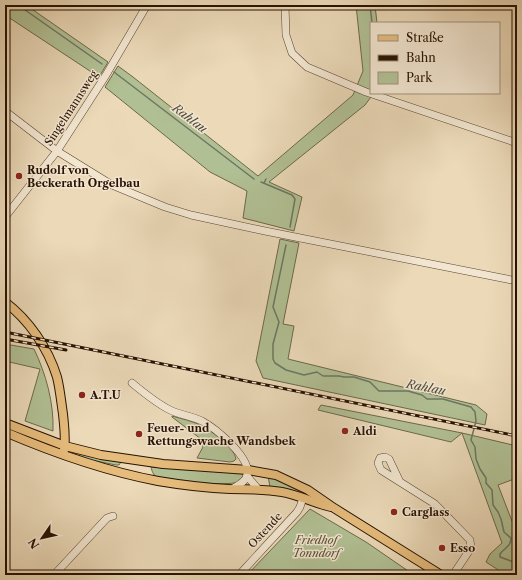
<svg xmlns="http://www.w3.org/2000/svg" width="522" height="580" font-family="'Libre Caslon Text',serif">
<rect width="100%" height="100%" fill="#ebd9b8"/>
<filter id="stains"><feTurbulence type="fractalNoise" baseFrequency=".005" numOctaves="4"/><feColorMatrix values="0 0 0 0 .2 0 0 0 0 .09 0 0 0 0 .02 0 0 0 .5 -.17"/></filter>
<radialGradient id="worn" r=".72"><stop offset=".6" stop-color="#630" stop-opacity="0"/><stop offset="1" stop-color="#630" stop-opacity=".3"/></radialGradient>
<g fill="#b1c094" stroke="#6c684a">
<path d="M5,5H26L108,62L99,77L5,15Z"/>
<path d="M356,5H375L377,23H371V93H374L365,105L269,182L302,197L294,231L243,218L247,191L210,172L105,87L118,66L133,77L258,176L353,95L363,71Z"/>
<path d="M280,239L299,243L283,324L294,326L288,359L476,405L487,414L485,425L263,378L256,361Z"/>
<path d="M5,344L34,349C46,374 54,403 53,431L25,421L40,369L5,361Z"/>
<path d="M321,405L462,433L517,446V478L498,485L517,534V575H506L486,562L490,554L502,543L462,433L451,442L318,410Z"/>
<path d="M172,416C182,419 193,421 202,426C213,432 234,447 236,459L234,461L230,462L197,458L203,447L201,439L172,417Z"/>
<path d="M71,452L121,462L119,465H116L82,458L71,453Z"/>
<path d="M151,467L242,472C244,477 243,480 238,482C232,486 164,482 157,477C153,475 152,471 151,467Z"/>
<path d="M268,476L283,481L315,499L270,487Z"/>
<path d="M310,509L366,542L414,575H247Z"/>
</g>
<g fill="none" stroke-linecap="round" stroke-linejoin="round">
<g stroke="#6c7765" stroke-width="1.5">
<path d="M18,5L102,64"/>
<path d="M370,5L372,23"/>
<path d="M114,72L254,179"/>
<path d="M261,182L292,195L295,199L290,227"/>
<path d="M264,183L266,179"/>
<path d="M286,245L273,307L279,322L273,344V359L275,363L286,370L304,375L317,372L323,376H339L344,377H354L370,382L379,391H408L422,395L427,399H443L471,407L475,412L476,421L471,440L475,447L476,459L480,469L486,478V483L492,490L493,505L498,512L501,519L504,532L511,538C511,547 504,548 500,554V557L511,561L517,565"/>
</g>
<defs>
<g id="minor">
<path d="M285,5L286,35L292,53L307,67L366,92L517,143"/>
<path d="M5,111L57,151L112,185L165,207L191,215L265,231L517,281"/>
<path d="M5,217L57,151L106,75L147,5"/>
<path d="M132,383C144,393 156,403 170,410C180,415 192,416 202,421C215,428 252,458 247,475C246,482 238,485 232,489"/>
<path d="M247,476L258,489"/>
<path d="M400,482L389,459L385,457L380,458L378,463L381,470L435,504L470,540L471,548L453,575"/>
<path d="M54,575L107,518L113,516"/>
<path d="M239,575L297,512L300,507L303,498"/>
</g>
<g id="major">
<path d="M5,302C29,320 48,348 57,377C60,389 61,401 63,414C64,425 66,438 64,450"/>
<path d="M5,423L65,446L101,455L163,464L248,470L276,475L308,490L334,508L441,575"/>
<path d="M5,432C54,453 105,471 158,481C182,485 206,488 230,489C248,489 265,489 282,492C299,495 314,503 331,507"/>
</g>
</defs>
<use href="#minor" stroke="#59432e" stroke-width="8"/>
<use href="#major" stroke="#281100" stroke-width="10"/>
<use href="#minor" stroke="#f2e6d1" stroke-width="7"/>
<use href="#major" stroke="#e6bc7c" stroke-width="8"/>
<defs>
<g id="rail">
<path d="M5,332L517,436"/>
<path d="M5,339L66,350"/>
</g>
</defs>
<use href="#rail" stroke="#281100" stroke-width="3"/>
<use href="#rail" stroke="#f2e6d1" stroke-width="1.5" stroke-dasharray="4.5" stroke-linecap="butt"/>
</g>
<g fill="#8f2418" stroke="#f2e6d1" stroke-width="1.5">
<circle cx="19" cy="176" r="4"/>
<circle cx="82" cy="395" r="4"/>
<circle cx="345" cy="431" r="4"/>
<circle cx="139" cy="434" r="4"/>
<circle cx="394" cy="512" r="4"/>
<circle cx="442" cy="548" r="4"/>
</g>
<g text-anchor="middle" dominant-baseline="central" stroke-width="3" stroke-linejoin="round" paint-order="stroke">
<g font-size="11" fill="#281100" stroke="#f2e6d1">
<text transform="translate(71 108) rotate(-57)">Singelmannsweg</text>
<text transform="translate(265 530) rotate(-47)">Ostende</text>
</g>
<g font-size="11" font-weight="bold" fill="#281100" stroke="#f2e6d1" text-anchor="start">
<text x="27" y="170">Rudolf von<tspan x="27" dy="13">Beckerath Orgelbau</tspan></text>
<text x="90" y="395">A.T.U</text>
<text x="147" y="428">Feuer- und<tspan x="147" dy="13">Rettungswache Wandsbek</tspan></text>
<text x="353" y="431">Aldi</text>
<text x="402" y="512">Carglass</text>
<text x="450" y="548">Esso</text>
</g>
<g font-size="11" font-style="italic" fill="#584e34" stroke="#f2e6d1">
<text x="316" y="540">Friedhof<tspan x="316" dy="13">Tonndorf</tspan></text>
</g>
<g font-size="12" font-style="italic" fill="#504c3b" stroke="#f2e6d1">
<text transform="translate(190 118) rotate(37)">Rahlau</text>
<text transform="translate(426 387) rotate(11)">Rahlau</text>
</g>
</g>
<rect width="522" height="580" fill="none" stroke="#ebd9b8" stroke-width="20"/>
<rect x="6" y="6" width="510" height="568" fill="none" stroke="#281100" stroke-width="2"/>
<rect x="10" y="10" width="502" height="560" fill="none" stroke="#281100"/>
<rect x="370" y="22" width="130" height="72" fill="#f2e6d1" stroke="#a1917d"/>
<rect x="378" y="35" width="20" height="6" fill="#e6bc7c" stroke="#a1917d"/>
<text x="406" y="42" font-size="12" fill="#281100">Straße</text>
<rect x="378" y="55" width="20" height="6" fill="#281100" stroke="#a1917d"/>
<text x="406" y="62" font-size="12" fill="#281100">Bahn</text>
<rect x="378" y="72" width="20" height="12" fill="#b1c094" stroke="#a1917d"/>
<text x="406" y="82" font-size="12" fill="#281100">Park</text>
<g transform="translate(42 538) rotate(236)" stroke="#f2e6d1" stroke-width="3" paint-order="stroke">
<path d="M0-3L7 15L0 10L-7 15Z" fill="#281100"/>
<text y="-6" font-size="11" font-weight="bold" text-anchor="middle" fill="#281100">N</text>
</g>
<rect width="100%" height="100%" filter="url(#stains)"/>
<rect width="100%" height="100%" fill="url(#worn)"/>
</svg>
